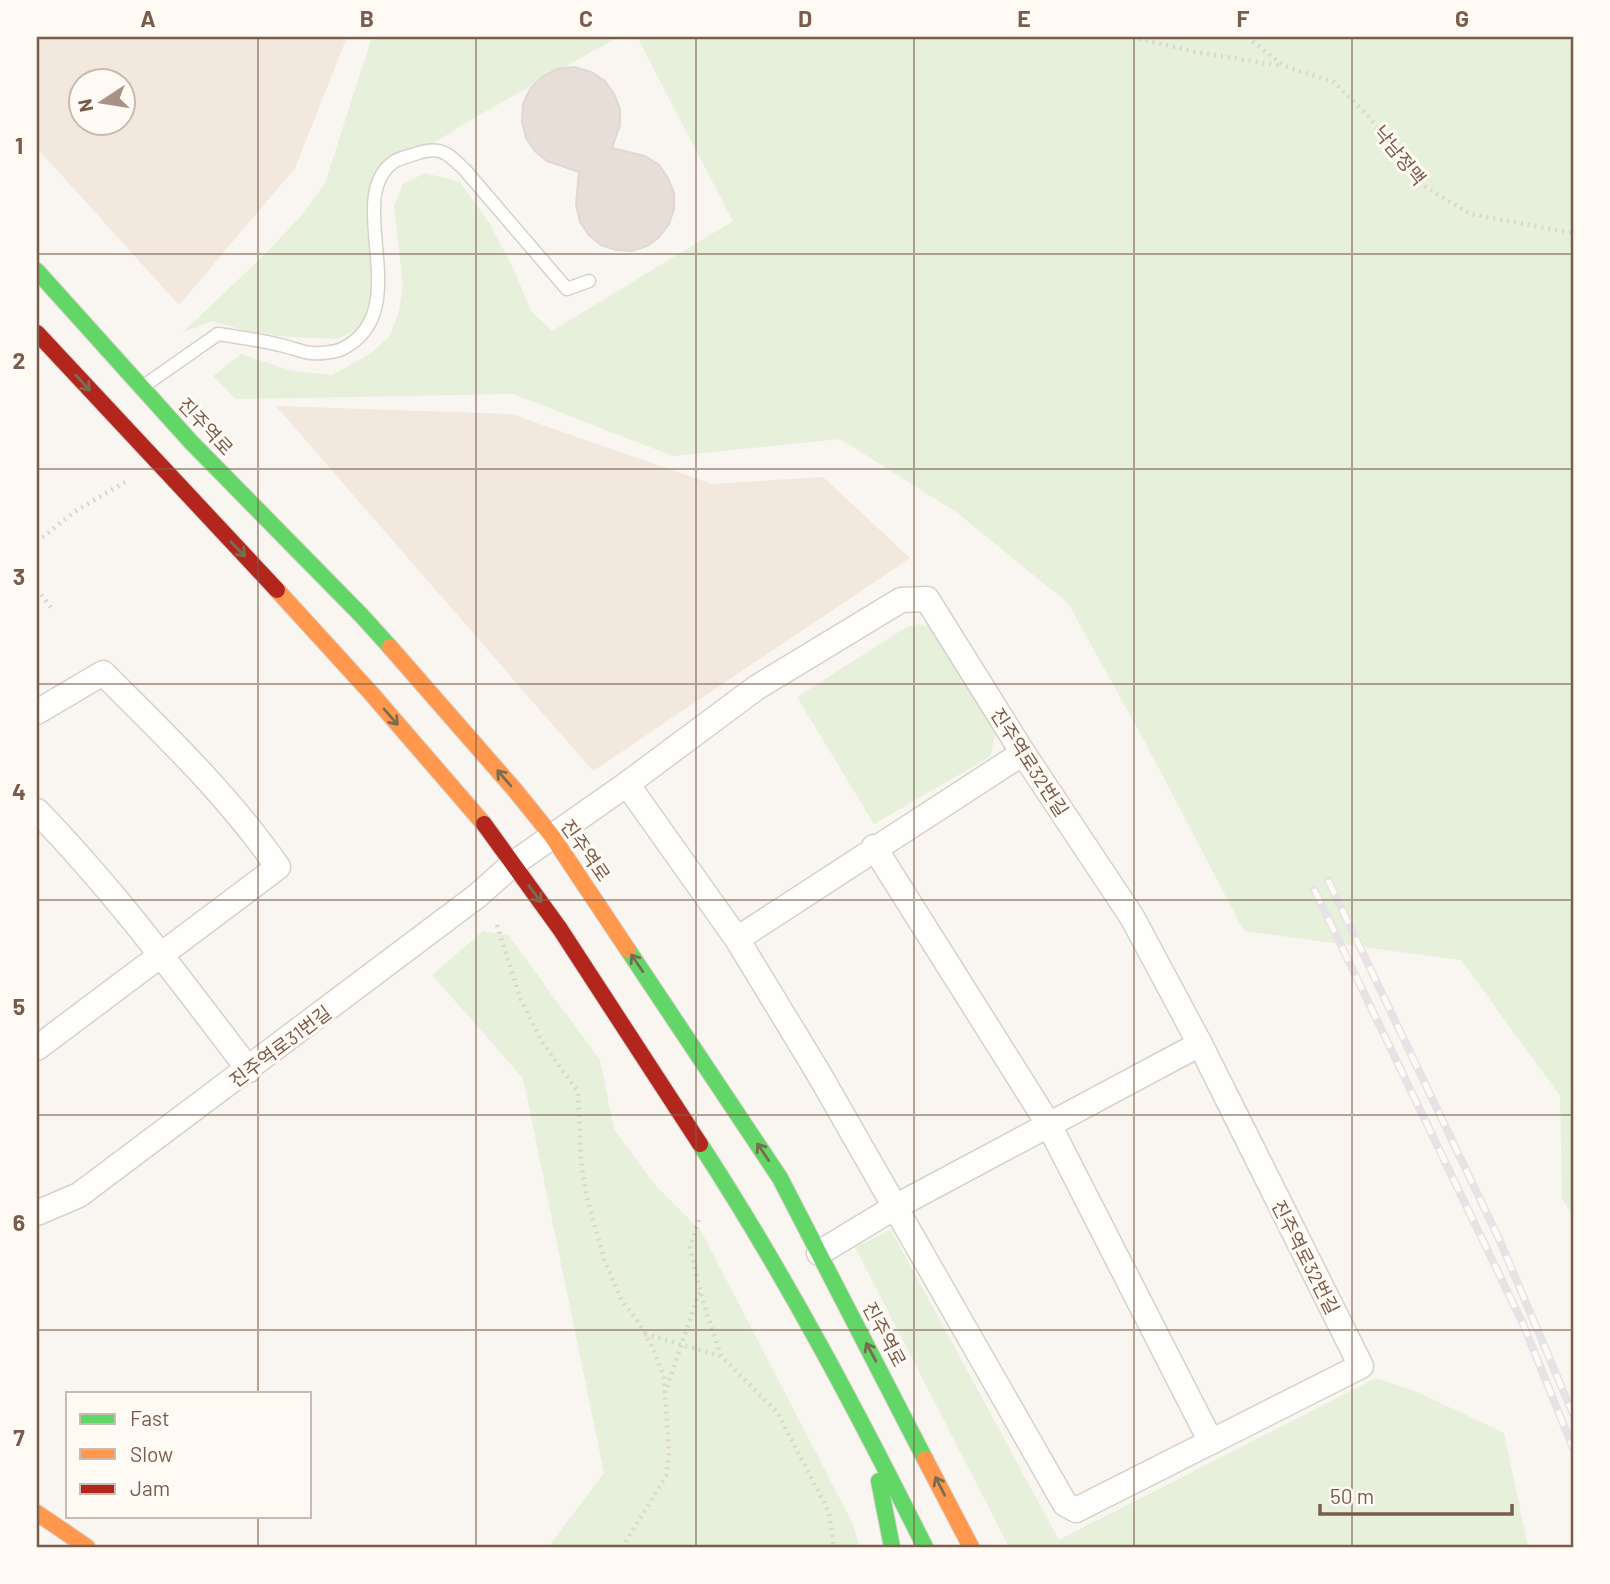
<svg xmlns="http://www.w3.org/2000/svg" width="1610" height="1584" font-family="Barlow,'Noto Sans KR',sans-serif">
<rect width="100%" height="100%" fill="#f9f5f0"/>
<g fill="#f2e8de" fill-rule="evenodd">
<path d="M37,37H347L295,168L179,305L37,148ZM80,80H122V122H80Z"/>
<path d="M276,406L511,414L712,484L823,477L910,558L593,771Z"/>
</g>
<g fill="#e7f0db">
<path d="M372,37H618L472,119L374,181L367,207V233L376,264L370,298L362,327L337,339L286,337L247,331L212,321L182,333L260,259L302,215L325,183Z"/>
<path d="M637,37H1573V1217L1562,1199L1560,1096L1461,960L1244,931L1146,744L1068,603L956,512L840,439L673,456L513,394L236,399L213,376L241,354L292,371L332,375L370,354L390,336L399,311L403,286L394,206L403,184L425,173L460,182L490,224L515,272L531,311L552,331L733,221Z"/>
<path d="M918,624L928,626L996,732L990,757L874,824L797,697L905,628Z"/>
<path d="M483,931L508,935L600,1060L614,1129L655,1185L701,1231L853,1524L860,1547H548L604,1473L523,1078L432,975Z"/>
<path d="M891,1230L1059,1540L1376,1378L1415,1391L1504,1433L1528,1547H1009L855,1247Z"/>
</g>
<path fill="#e6ded7" stroke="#e2d8d2" stroke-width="2" d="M574,67L591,72L605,81L614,94L620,109V125L612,148L645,156L659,165L668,178L674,193V209L669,224L659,237L647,246L632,251L616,250L601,245L589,235L580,222L576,205L579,172L547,161L535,151L526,138L522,121L523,104L530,89L542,77L557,69Z"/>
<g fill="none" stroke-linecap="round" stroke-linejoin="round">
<defs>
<path id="lane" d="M145,385L218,334C239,337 259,340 280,345C290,347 301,352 311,353C319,354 335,352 342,349C419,311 340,197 395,161C401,158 409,156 415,154C441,145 447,153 465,170L567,289L589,281"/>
<g id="street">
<path d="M37,712L103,673C165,735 228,795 278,867L37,1048"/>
<path d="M37,811C115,891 181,981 249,1070"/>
<path d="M874,847L1049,1125L1211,1442"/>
<path d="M737,939L1023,753"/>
<path d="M37,1213L79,1195L477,896L513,864L627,784L756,688L901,600L927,599L1023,753L1132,917L1200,1044L1361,1366L1076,1510L1065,1504L819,1074L737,939L627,784"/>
<path d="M819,1253L895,1207L1200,1044"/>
</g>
<g id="fast">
<path d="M37,271L191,442L362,616L390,647"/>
<path d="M628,950L780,1178L925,1459"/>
<path d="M700,1144C784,1273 856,1409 925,1547"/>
<path d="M879,1481L892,1547"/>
</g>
<g id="slow">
<path d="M277,590L370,692L484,824"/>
<path d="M390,647L514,789L552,836L628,950"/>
<path d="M925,1459L971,1547"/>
<path d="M37,1513L87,1547"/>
</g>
<g id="jam">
<path d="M37,333L277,590"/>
<path d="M484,824L560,929L700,1144"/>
</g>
</defs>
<use href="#lane" stroke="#d7d1cb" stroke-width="15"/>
<use href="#street" stroke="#d7d1cb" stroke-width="27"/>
<use href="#fast" stroke="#d9d2cb" stroke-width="18"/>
<use href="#slow" stroke="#d9d2cb" stroke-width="18"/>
<use href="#jam" stroke="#d9d2cb" stroke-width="18"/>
<g stroke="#dcd5d0" stroke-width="4.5" stroke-dasharray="2 5" stroke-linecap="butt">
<path d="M1132,37L1196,52L1283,66"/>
<path d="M1247,37L1284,66L1334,82L1369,117L1422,185L1470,214L1573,233"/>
<path d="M37,542L74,512L125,482"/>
<path d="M37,589L52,609"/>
<path d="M497,925L521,1000L542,1042L578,1092L581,1161L586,1194L605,1262L621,1299L639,1323L651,1344L664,1376L669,1454L666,1476L626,1541L624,1547"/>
<path d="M699,1220L690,1248L703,1302L721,1356L777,1412L829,1512L834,1547"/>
<path d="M645,1334L720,1356"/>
<path d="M667,1387L700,1290"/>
</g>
<use href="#lane" stroke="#fefefd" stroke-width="12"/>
<use href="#street" stroke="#fefefd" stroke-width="24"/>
<use href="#fast" stroke="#63d668" stroke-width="16"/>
<use href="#slow" stroke="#ff974d" stroke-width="16"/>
<use href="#jam" stroke="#b3261e" stroke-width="16"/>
<defs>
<g id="rail">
<path d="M1328,880L1500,1241L1573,1414"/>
<path d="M1314,889L1523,1324L1573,1448"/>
</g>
</defs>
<use href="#rail" stroke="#e6e3e7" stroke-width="8"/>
<use href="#rail" stroke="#fffaf3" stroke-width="5" stroke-dasharray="16" stroke-linecap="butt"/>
</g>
<defs><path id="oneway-shaft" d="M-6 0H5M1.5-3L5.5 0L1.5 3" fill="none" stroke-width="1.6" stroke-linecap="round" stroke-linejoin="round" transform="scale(1.75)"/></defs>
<g stroke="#776e51">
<use href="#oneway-shaft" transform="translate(83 383) rotate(48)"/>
<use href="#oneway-shaft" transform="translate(238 549) rotate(46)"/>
<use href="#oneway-shaft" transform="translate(391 717) rotate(49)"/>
<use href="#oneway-shaft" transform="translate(504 778) rotate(-131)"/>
<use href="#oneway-shaft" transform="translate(535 894) rotate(54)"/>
<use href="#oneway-shaft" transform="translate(637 963) rotate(-124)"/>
<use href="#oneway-shaft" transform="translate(763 1152) rotate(-124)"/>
<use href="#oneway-shaft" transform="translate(871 1352) rotate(-118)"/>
<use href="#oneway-shaft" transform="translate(940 1486) rotate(-117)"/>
</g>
<path fill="none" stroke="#7a5c4d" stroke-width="2" stroke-opacity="0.55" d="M258,37V1393M476,37V1547M696,37V1547M914,37V1547M1134,37V1547M1352,37V1547M37,254H1573M37,469H1573M37,684H1573M37,900H1573M37,1115H1573M37,1330H1573M258,1516V1547"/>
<g text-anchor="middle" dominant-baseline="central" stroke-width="6" stroke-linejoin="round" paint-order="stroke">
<g font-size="19" fill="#7a5c4d" stroke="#fffaf3">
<text transform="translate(1400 155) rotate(51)">낙남정맥</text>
<text transform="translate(206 426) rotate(47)">진주역로</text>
<text transform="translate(1030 762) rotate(57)">진주역로32번길</text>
<text transform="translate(586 850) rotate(55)">진주역로</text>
<text transform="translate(280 1046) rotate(-37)">진주역로31번길</text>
<text transform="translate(1306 1257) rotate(63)">진주역로32번길</text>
<text transform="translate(885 1334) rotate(62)">진주역로</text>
</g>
</g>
<rect width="1610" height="1584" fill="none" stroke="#fffaf3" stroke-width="77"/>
<rect x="66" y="1392" width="245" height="126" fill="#fffaf3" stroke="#cabbb1" stroke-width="2"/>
<rect x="80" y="1414" width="35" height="10" fill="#63d668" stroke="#cabbb1" stroke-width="2"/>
<text x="130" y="1426" font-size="21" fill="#7a5c4d">Fast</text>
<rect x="80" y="1449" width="35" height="10" fill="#ff974d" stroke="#cabbb1" stroke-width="2"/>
<text x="130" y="1462" font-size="21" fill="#7a5c4d">Slow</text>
<rect x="80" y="1484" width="35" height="10" fill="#b3261e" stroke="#cabbb1" stroke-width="2"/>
<text x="130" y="1496" font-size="21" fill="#7a5c4d">Jam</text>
<g transform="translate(102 102) rotate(258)"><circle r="33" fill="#fffaf3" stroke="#cabbb1" stroke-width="2"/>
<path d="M0-5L12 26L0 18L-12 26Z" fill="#a69286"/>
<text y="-10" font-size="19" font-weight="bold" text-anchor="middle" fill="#7a5c4d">N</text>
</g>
<path d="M1320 1504v10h192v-10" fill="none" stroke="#7a5c4d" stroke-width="3.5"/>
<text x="1330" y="1504" font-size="21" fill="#7a5c4d" stroke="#fffaf3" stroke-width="5" paint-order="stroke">50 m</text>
<rect x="38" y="38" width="1534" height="1508" fill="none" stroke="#7a5c4d" stroke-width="2.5"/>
<g font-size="23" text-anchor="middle" font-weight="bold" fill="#7a5c4d">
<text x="148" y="27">A</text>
<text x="367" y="27">B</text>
<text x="586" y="27">C</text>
<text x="805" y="27">D</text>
<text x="1024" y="27">E</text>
<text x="1243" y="27">F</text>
<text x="1462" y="27">G</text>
<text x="19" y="154">1</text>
<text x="19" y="369">2</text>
<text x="19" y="585">3</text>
<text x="19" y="800">4</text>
<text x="19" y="1015">5</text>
<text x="19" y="1231">6</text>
<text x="19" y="1446">7</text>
</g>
</svg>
